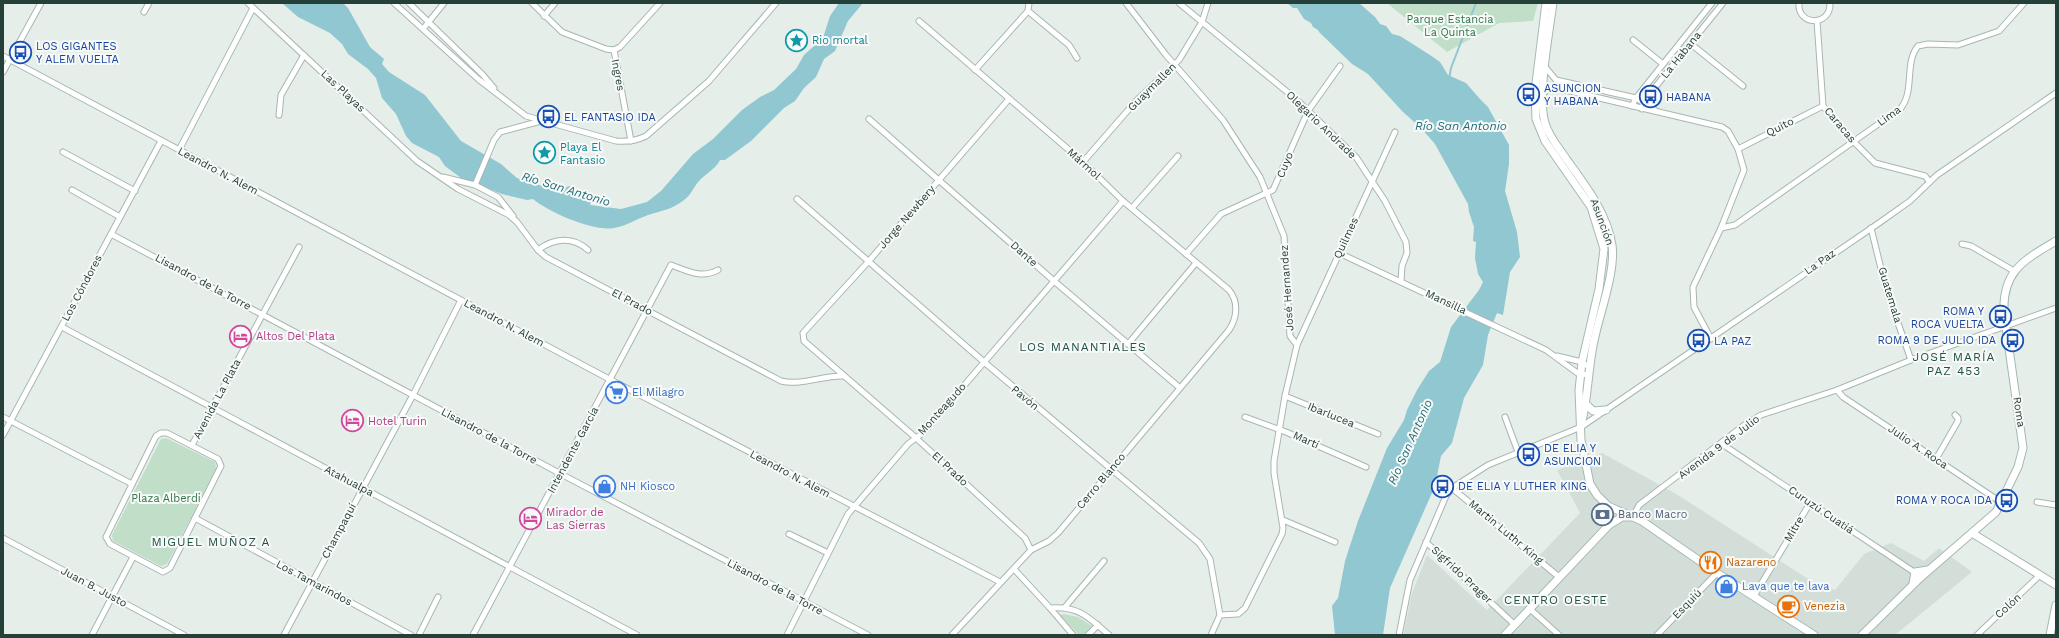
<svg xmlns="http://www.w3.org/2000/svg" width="2059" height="638" font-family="'Work Sans',sans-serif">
<rect width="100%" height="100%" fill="#e6eeea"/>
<path fill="#d4ded9" d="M1602,453L1678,495L1813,582L1835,590L1864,554L1891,543L1924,561L1939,548L1972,572L1895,635H1403L1412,593L1427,555L1487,610L1580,513L1557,470Z"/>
<g fill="#c0dec8">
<path d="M1387,3H1538L1533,21L1499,23L1447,52Z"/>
<path d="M166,438L215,462L216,469L167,564L161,566L113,541L112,535L161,439Z"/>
<path d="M1064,614L1078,617L1092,626L1083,635H1079L1060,615Z"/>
</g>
<g fill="#91c7d0">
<path d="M282,3H343L348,8L370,47L384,59L382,64L389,72L425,95L461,141L501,164L517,178L558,191L569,186L594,195L590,205L621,209L647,202L661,191L693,154L713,139L742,110L760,97L774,90L796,69L804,55L823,38L830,16L839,3H863L848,21L835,51L824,59L816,77L804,88L795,101L784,108L751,141L725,160H720C716,169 705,174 699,181C693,188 691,195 684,200C673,209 661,211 648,215C636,219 627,226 614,228C594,232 548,212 533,199L527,200L502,194L461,178L445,166L439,157L412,143L406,136L396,114L382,98L376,78L368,69L348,54L342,44L330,33L298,17Z"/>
<path d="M1287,3H1359L1375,17L1380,24L1386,26L1392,34L1400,36L1430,55L1440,62L1448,75L1466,83L1480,99L1488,107L1509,145V164L1505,191L1517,232L1520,257L1510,272L1503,315L1497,313L1488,335L1483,365L1464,398L1452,443L1441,456L1435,486L1390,588L1383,635H1335L1332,606L1338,598L1345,561L1358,521L1387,448L1404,420L1407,410L1417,390L1429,371L1440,362L1451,327L1479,290L1483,282L1478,274L1475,258L1476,242L1473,241L1474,227L1469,212L1468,204L1435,144L1421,128L1403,112L1368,74L1352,64L1319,32L1318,30L1313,27L1311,23L1304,19L1297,8H1293Z"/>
</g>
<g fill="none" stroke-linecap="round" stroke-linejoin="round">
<path stroke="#91c7d0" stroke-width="2" d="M1449,79L1451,68L1476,3"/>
<defs>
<g id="street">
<path d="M248,3L417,161L458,189L509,215L517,222L538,250L546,257L781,381C801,386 824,375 844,376"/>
<path d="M394,3L478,79L526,116L616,141C627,142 636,141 646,136L709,81L776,3"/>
<path d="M409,3L483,75L494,88"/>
<path d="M532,3L562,32L606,49L614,50"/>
<path d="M1029,3L1028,11L1069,45L1077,58"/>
<path d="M1126,3L1166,55L1223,120L1260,177L1284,236L1290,336L1297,345L1285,396L1274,461V473L1283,528L1282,534L1245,608L1238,614L1220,615L1211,635"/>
<path d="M1179,3L1297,100L1356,157L1385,201L1406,242L1407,253L1402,266L1401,281"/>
<path d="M1799,3C1797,26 1831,27 1830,3"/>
<path d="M144,12L149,3"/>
<path d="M544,16L555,3"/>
<path d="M919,21L1083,162L1123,201L1229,290C1239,302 1237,318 1229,330L1058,533L1049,541L1031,550L952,635"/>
<path d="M1817,21L1823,106L1853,141L1875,163L1925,176L1929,181"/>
<path d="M423,29L444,3"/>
<path d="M1633,40L1663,64"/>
<path d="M1691,44L1743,86"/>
<path d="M614,50L631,141"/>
<path d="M614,50L620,47L660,3"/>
<path d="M3,56L611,380L1000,582"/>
<path d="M1546,68L1556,80L1636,98L1656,111"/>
<path d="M975,70L1028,11"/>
<path d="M3,72L41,3"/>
<path d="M1542,94L1548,90L1557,88L1722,127L1728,131L1738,149L1744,170L1721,228L1693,287L1694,307L1711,339"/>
<path d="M1009,99L868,262L803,333L804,341L916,438L1025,538L1031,550"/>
<path d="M1632,106L1636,98L1712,3"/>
<path d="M1642,109L1644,101L1723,3"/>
<path d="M279,115L281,95L304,55"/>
<path d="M869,119L1054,281L1180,388"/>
<path d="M1738,149L1823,106"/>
<path d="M179,150L253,8"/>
<path d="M63,152L135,191"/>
<path d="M1083,162L1136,101L1179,60L1202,22L1208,3"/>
<path d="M443,177L475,185L494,140L500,132L541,121"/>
<path d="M475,185L498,197L513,216"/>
<path d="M72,190L120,217"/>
<path d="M797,199L984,362L1199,543L1210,559L1220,615"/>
<path d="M1132,208L1178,156"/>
<path d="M1721,228L1735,225L1901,108C1915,90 1904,63 1918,46L1928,44L1958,45L1999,31L2024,3"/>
<path d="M1871,228L1886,289L1911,360"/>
<path d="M111,234L561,474L868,635"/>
<path d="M1962,244L1971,246L2014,271"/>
<path d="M538,250C554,238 573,236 588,250"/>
<path d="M1339,253L1546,350L1576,372L1581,375L1588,374"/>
<path d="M1186,254L1221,214L1273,190L1308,111L1340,66"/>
<path d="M62,327L637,635"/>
<path d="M1128,344L1196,263"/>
<path d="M1297,345L1395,132"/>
<path d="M1557,356L1582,362L1589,367"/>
<path d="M1837,390L1843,397L2002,503"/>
<path d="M1285,396L1378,434"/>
<path d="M3,417L132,484"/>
<path d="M1245,417L1286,432L1366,467"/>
<path d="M1505,417L1518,452"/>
<path d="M167,433L218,459L221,466L170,568L163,572L110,544L106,537L156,436L161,433Z"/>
<path d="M3,435L161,141"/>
<path d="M1722,444L1917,574"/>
<path d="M192,445L299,247"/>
<path d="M1936,459L1958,421V418L1955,415"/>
<path d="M1452,488L1559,577"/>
<path d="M2037,502L2056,505"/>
<path d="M195,518L411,635"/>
<path d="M1637,518L1636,511L1639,505L1743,426L1761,415L1837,390L1911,360L2056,308"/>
<path d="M1283,520L1335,542"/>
<path d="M789,534L828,553"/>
<path d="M3,538L184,635"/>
<path d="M1426,542L1515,625"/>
<path d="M1014,569L1050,608C1079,606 1088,617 1109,635"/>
<path d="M1754,596L1810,503"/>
<path d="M1065,607L1104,561"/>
<path d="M1050,608L1073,635"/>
<path d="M1530,609L1559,635"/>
<path d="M92,635L133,557"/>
<path d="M284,635L413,395L461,300"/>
<path d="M419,635L438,597"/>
<path d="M473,635L671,265C688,271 701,279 718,270"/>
<path d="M787,635L848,514L908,444L924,432L1123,201"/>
<path d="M1088,635L1098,625"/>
<path d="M1399,635L1410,580L1446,496L1452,488L1488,465L1581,427L1879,223L1910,201L1937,175L2056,93"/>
<path d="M1657,635L1717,573"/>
<path d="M1977,635L2039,576"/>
</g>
<g id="secondary">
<path d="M1546,3L1535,91L1536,119L1545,141L1591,207L1604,249L1599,289L1582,362L1579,390L1581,440L1590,484L1597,495L1608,506L1642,521L1717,573L1814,635"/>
<path d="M1553,3C1549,33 1537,97 1545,123C1549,137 1559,148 1567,160C1585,185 1607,213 1612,245C1616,273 1598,317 1593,346C1588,371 1588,396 1582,421"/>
<path d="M1586,404L1593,411L1606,410"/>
<path d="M1972,533L2056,585"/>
<path d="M1913,584L1915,572L1928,570"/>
<path d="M1505,635L1609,525L1622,517H1631"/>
<path d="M1862,635L1921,577L1996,512L2018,467L2023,448L2004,313C2002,271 2024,260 2056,241"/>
<path d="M2050,635L2056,605"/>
</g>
</defs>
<use href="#street" stroke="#a8b6b1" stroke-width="7"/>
<use href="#secondary" stroke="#a5b9b2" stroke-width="9"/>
<use href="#street" stroke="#fff" stroke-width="5"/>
<use href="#secondary" stroke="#fff" stroke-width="7"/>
</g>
<defs>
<symbol id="sight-ring" viewBox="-11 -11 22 22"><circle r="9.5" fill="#f7faf8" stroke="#0f9aa8" stroke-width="1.5"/><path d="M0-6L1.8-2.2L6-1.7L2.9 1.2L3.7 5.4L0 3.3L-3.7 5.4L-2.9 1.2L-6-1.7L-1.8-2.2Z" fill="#0f9aa8"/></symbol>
<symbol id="bus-ring" viewBox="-11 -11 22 22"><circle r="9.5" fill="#f7faf8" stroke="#1a4fb4" stroke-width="1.5"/><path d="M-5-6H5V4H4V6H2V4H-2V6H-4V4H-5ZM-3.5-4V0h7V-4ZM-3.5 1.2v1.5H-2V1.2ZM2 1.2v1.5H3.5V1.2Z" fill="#1a4fb4"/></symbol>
<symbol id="hotel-ring" viewBox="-11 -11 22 22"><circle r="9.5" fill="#f7faf8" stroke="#d1479c" stroke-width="1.5"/><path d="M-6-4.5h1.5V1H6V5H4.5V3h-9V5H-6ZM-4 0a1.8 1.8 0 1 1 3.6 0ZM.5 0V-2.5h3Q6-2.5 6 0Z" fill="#d1479c"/></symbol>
<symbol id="supermarket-ring" viewBox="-11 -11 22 22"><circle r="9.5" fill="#f7faf8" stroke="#3f7fe0" stroke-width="1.5"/><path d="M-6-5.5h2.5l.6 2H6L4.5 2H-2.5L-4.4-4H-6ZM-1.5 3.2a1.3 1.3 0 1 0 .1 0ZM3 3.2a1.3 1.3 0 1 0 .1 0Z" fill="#3f7fe0"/></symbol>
<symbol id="shop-ring" viewBox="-11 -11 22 22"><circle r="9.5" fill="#f7faf8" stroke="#3f7fe0" stroke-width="1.5"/><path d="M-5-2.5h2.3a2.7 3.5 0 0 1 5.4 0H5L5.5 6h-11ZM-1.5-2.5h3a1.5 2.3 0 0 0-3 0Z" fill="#3f7fe0"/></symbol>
<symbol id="bank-ring" viewBox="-11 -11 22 22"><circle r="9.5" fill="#f7faf8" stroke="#5c6f8a" stroke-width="1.5"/><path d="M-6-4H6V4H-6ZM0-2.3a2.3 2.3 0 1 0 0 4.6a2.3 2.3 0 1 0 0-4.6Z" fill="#5c6f8a"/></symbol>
<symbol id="restaurant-ring" viewBox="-11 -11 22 22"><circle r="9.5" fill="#f7faf8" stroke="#e8710a" stroke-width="1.5"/><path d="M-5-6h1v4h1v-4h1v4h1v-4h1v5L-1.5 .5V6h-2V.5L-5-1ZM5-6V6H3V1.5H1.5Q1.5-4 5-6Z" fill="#e8710a"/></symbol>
<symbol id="cafe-ring" viewBox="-11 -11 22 22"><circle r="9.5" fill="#f7faf8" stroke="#e8710a" stroke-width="1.5"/><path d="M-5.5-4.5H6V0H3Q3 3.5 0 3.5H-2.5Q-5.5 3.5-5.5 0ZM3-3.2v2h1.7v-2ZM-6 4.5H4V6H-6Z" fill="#e8710a"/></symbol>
</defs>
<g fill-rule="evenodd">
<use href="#sight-ring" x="784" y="28" width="25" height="25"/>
<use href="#bus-ring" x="8" y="40" width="25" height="25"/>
<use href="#bus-ring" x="1516" y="82" width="25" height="25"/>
<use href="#bus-ring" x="1638" y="84" width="25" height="25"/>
<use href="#bus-ring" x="536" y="104" width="25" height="25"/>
<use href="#sight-ring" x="532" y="140" width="25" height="25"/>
<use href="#bus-ring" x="1988" y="304" width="25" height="25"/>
<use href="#hotel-ring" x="228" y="324" width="25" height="25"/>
<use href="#bus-ring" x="2000" y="328" width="25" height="25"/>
<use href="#bus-ring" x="1686" y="328" width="25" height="25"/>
<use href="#supermarket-ring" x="604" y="380" width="25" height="25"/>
<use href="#hotel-ring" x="340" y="408" width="25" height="25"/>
<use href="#bus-ring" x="1516" y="442" width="25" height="25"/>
<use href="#shop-ring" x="592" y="474" width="25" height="25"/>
<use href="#bus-ring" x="1430" y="474" width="25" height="25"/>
<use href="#bus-ring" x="1994" y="488" width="25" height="25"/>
<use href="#bank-ring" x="1590" y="502" width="25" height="25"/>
<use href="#hotel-ring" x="518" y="506" width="25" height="25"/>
<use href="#restaurant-ring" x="1698" y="550" width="25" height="25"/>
<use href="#shop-ring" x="1714" y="574" width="25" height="25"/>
<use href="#cafe-ring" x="1776" y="594" width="25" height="25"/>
</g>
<g text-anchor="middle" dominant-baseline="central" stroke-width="4" stroke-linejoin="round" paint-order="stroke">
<g font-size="11" fill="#31754a" stroke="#f7faf8">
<text x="1450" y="19">Parque Estancia<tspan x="1450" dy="13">La Quinta</tspan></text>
<text x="166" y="498">Plaza Alberdi</text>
</g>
<g font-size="11" fill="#0d838f" stroke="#f7faf8" text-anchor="start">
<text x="812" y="40">Rio mortal</text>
<text x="560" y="147">Playa El<tspan x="560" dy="13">Fantasio</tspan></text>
</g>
<g font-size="11" fill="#164399" stroke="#f7faf8" text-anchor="start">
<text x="36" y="46">LOS GIGANTES<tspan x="36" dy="13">Y ALEM VUELTA</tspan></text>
<text x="1544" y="88">ASUNCION<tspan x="1544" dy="13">Y HABANA</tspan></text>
<text x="1666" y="97">HABANA</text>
<text x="564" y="117">EL FANTASIO IDA</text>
<text x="1984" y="311" text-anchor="end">ROMA Y<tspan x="1984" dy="13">ROCA VUELTA</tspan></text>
<text x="1996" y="340" text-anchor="end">ROMA 9 DE JULIO IDA</text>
<text x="1714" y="341">LA PAZ</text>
<text x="1544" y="448">DE ELIA Y<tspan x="1544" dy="13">ASUNCION</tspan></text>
<text x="1458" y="486">DE ELIA Y LUTHER KING</text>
<text x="1992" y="500" text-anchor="end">ROMA Y ROCA IDA</text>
</g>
<g font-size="11" fill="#254038" stroke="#f7faf8">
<text transform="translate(1681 55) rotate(-51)">La Habana</text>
<text transform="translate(618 75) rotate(79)">Ingres</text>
<text transform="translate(1152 87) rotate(-45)">Guaymallen</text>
<text transform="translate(343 91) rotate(43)">Las Playas</text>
<text transform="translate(1889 116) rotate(-36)">Lima</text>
<text transform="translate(1321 125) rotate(44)">Olegario Andrade</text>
<text transform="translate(1840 125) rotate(50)">Caracas</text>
<text transform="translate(1780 127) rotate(-27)">Quito</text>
<text transform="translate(1084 164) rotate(42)">Mármol</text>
<text transform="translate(1285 165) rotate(-68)">Cuyo</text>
<text transform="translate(218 171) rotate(28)">Leandro N. Alem</text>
<text transform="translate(907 217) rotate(-49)">Jorge Newbery</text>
<text transform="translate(1602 222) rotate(70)">Asunción</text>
<text transform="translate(1346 238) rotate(-65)">Quilmes</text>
<text transform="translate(1024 254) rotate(42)">Dante</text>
<text transform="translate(1820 262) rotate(-35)">La Paz</text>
<text transform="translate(203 282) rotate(28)">Lisandro de la Torre</text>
<text transform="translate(82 288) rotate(-62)">Los Cóndores</text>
<text transform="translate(1287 288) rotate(-94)">José Hernandez</text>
<text transform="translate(1890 295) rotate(73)">Guatemala</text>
<text transform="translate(632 302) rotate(28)">El Prado</text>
<text transform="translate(1446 302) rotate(25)">Mansilla</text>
<text transform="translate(504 323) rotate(28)">Leandro N. Alem</text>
<text transform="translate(1025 398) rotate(40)">Pavón</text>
<text transform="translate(217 399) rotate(-62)">Avenida La Plata</text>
<text transform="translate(942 409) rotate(-48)">Monteagudo</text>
<text transform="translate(2019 412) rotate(81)">Roma</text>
<text transform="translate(1331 415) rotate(22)">Ibarlucea</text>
<text transform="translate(489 436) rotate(28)">Lisandro de la Torre</text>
<text transform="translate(1306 440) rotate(24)">Martí</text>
<text transform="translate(1719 447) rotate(-37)">Avenida 9 de Julio</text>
<text transform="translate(1918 447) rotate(34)">Julio A. Roca</text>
<text transform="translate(573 450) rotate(-62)">Intendente García</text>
<text transform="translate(950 469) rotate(43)">El Prado</text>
<text transform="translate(790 474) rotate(28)">Leandro N. Alem</text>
<text transform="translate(349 481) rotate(28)">Atahualpa</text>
<text transform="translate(1101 481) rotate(-50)">Cerro Blanco</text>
<text transform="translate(1821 510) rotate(34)">Curuzú Cuatiá</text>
<text transform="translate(1794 529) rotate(-59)">Mitre</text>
<text transform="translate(339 531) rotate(-62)">Champaquí</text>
<text transform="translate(1506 532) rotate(40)">Martin Luthr King</text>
<text transform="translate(1462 575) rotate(43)">Sigfrido Prager</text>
<text transform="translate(314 583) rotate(28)">Los Tamarindos</text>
<text transform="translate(94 587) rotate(28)">Juan B. Justo</text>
<text transform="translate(775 587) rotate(28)">Lisandro de la Torre</text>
<text transform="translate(1687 604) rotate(-46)">Esquiú</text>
<text transform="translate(2008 606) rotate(-43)">Colón</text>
</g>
<g font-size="11" fill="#b23c85" stroke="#f7faf8" text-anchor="start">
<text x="256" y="336">Altos Del Plata</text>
<text x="368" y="421">Hotel Turin</text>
<text x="546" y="512">Mirador de<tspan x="546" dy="13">Las Sierras</tspan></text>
</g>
<g font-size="11" fill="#366cbe" stroke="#f7faf8" text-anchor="start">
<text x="632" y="392">El Milagro</text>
<text x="620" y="486">NH Kiosco</text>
<text x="1742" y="586">Lava que te lava</text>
</g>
<g font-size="11" fill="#4e5e75" stroke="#f7faf8" text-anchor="start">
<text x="1618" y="514">Banco Macro</text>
</g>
<g font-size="11" fill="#c56008" stroke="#f7faf8" text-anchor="start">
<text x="1726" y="562">Nazareno</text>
<text x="1804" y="606">Venezia</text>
</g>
<g font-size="12" font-style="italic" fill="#216c7a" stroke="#f7faf8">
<text x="1461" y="126">Río San Antonio</text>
<text transform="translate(566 189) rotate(17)">Río San Antonio</text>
<text transform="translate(1410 442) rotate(-66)">Río San Antonio</text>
</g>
<g font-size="12" letter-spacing="1" fill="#225145" stroke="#f7faf8">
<text x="1083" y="347">LOS MANANTIALES</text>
<text x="1954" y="357">JOSÉ MARÍA<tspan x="1954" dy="14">PAZ 453</tspan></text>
<text x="211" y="542">MIGUEL MUÑOZ A</text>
<text x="1556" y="600">CENTRO OESTE</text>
</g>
</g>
<rect width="2059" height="638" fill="none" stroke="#254038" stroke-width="8"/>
</svg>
